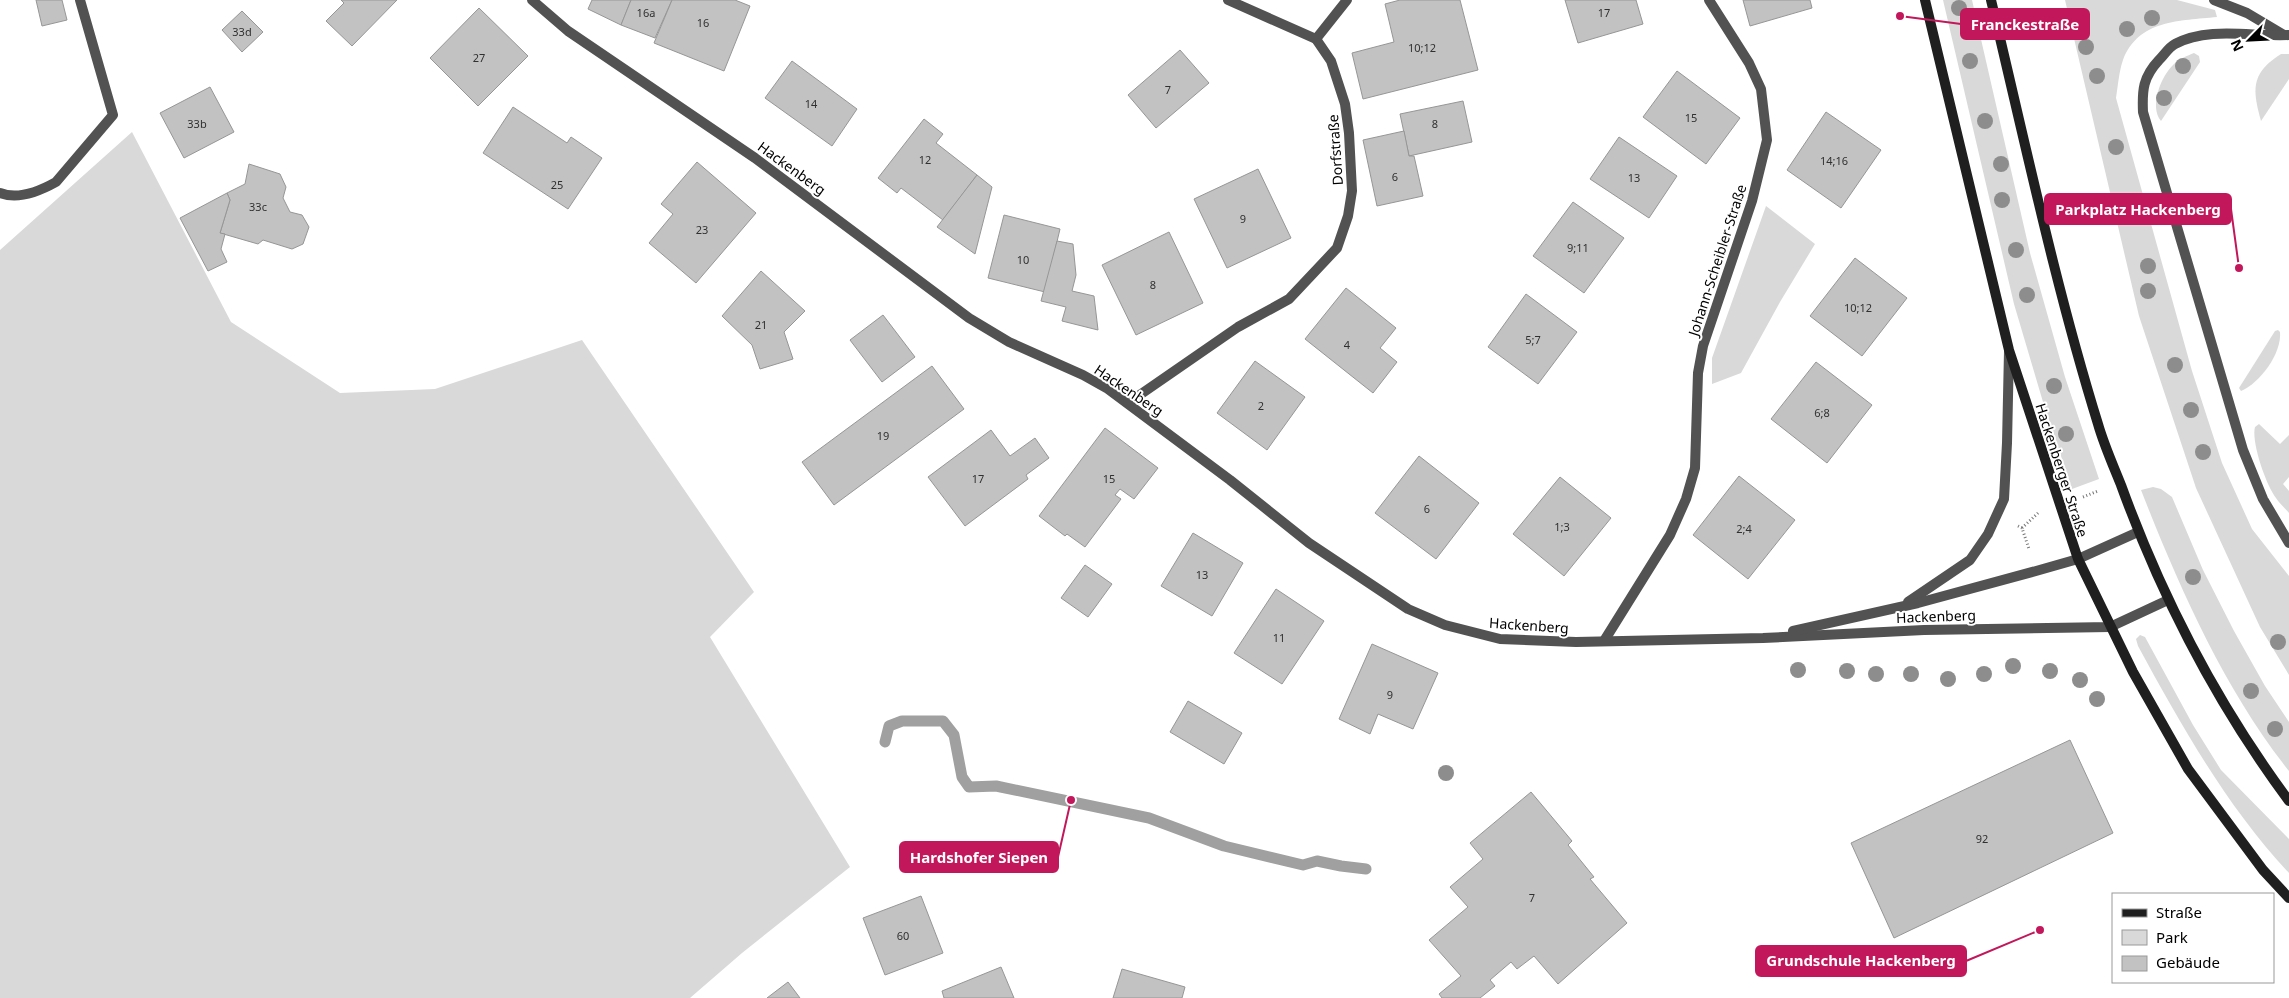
<svg xmlns="http://www.w3.org/2000/svg" width="2289" height="998" font-family="'Noto Sans',sans-serif">
<rect width="100%" height="100%" fill="#fff"/>
<g fill="#d9d9d9">
<path d="M1943,0H1972L2030,253L2065,377L2099,479L2072,489L2043,402L2014,304Z"/>
<path d="M2065,0H2177L2215,10L2217,17C2180,21 2139,19 2123,60C2119,71 2118,86 2116,98L2192,371L2222,463L2252,529L2289,576V675L2260,627L2196,488L2139,316Z"/>
<path d="M2194,53L2199,56L2200,62L2161,121C2149,106 2161,76 2174,64C2180,58 2187,56 2194,53Z"/>
<path d="M2281,54H2289V79L2261,121C2252,89 2251,73 2281,54Z"/>
<path d="M132,132L231,322L340,393L435,389L582,340L754,592L710,637L850,867L742,953L690,998H0V250Z"/>
<path d="M1766,206L1815,244L1780,302L1741,373L1712,384V358Z"/>
<path d="M2278,330L2280,332C2282,353 2260,383 2241,391L2239,388L2275,331Z"/>
<path d="M2259,424L2280,444L2289,435V477L2283,484L2289,491V513C2285,508 2279,503 2276,498C2266,485 2251,442 2255,427Z"/>
<path d="M2153,487L2161,489L2172,497L2203,570L2234,631L2265,686L2289,722V771C2224,689 2179,587 2141,490Z"/>
<path d="M2140,635L2145,637L2193,725L2221,770L2289,839V873C2227,807 2181,725 2138,646L2136,639Z"/>
</g>
<g fill="none" stroke-linecap="round" stroke-linejoin="round">
<path stroke="#a0a0a0" stroke-width="11" d="M885,742L889,726L902,721H943L954,735L962,777L969,787L996,786L1149,818L1224,846L1303,865L1317,861L1341,866L1366,869"/>
</g>
<g fill="#c2c2c2" stroke="#969696">
<path d="M36,0H62L67,20L42,26Z"/>
<path d="M341,0H397L352,46L326,21L344,3Z"/>
<path d="M592,0H631L621,25L588,9Z"/>
<path d="M631,0H672L655,38L621,25Z"/>
<path d="M672,0H735L750,6L724,71L654,43Z"/>
<path d="M1400,0H1460L1478,70L1363,99L1352,53L1394,42L1385,4Z"/>
<path d="M1565,0H1636L1643,24L1578,43Z"/>
<path d="M1743,0H1810L1812,8L1750,26Z"/>
<path d="M479,8L528,56L478,106L430,58Z"/>
<path d="M242,11L263,32L242,52L222,30Z"/>
<path d="M1180,50L1209,83L1156,128L1128,95Z"/>
<path d="M792,61L857,109L832,146L765,98Z"/>
<path d="M1677,71L1740,118L1706,164L1643,117Z"/>
<path d="M210,87L234,132L184,158L160,113Z"/>
<path d="M1463,101L1472,142L1409,156L1400,114Z"/>
<path d="M513,107L567,143L571,137L602,158L568,209L483,153Z"/>
<path d="M1826,112L1881,150L1841,208L1787,170Z"/>
<path d="M924,119L943,134L936,143L977,175L943,220L901,188L897,193L878,178Z"/>
<path d="M1404,131L1409,156H1414L1423,196L1377,206L1363,140Z"/>
<path d="M1619,137L1677,176L1649,218L1590,179Z"/>
<path d="M697,162L756,213L696,283L649,243L673,214L661,204Z"/>
<path d="M249,164L280,174L286,187L283,198L290,212L302,215L309,227L303,244L292,249L263,240L258,244L220,233L230,200L227,193L245,184Z"/>
<path d="M1258,169L1291,238L1227,268L1194,199Z"/>
<path d="M977,175L992,187L975,254L937,227Z"/>
<path d="M227,193L230,200L220,233L225,234L221,249L227,262L208,271L180,218Z"/>
<path d="M1573,202L1624,238L1584,293L1533,256Z"/>
<path d="M1004,215L1060,229L1045,292L988,278Z"/>
<path d="M1169,232L1203,303L1136,335L1102,265Z"/>
<path d="M1057,241L1073,244L1076,275L1072,291L1094,296L1098,330L1062,321L1066,307L1041,301Z"/>
<path d="M1855,258L1907,298L1862,356L1810,316Z"/>
<path d="M761,271L805,311L784,332L793,359L760,369L752,345L722,316Z"/>
<path d="M1346,288L1396,328L1380,348L1397,362L1373,393L1305,339Z"/>
<path d="M1526,294L1577,332L1538,384L1488,347Z"/>
<path d="M883,315L915,357L882,382L850,340Z"/>
<path d="M1255,361L1305,397L1267,450L1217,413Z"/>
<path d="M1816,362L1872,405L1827,463L1771,419Z"/>
<path d="M932,366L964,409L834,505L802,462Z"/>
<path d="M1105,428L1158,468L1134,499L1120,489L1115,495L1121,499L1085,547L1067,534L1065,536L1039,516Z"/>
<path d="M991,430L1010,456L1035,438L1049,458L1026,475L1028,479L965,526L928,477Z"/>
<path d="M1419,456L1479,503L1436,559L1375,513Z"/>
<path d="M1739,476L1795,520L1748,579L1693,535Z"/>
<path d="M1560,477L1611,518L1564,576L1513,534Z"/>
<path d="M1193,533L1243,563L1212,616L1161,586Z"/>
<path d="M1085,565L1112,584L1088,617L1061,598Z"/>
<path d="M1276,589L1324,621L1282,684L1234,653Z"/>
<path d="M1372,644L1438,673L1413,729L1378,714L1370,734L1339,719Z"/>
<path d="M1188,701L1242,733L1224,764L1170,732Z"/>
<path d="M2070,740L2113,833L1894,938L1851,843Z"/>
<path d="M1531,792L1572,841L1568,845L1594,877L1590,879L1627,923L1558,984L1534,956L1517,969L1511,962L1490,980L1495,986L1480,998H1442L1439,994L1461,976L1429,940L1468,907L1450,887L1483,859L1470,843Z"/>
<path d="M921,896L943,953L885,975L863,918Z"/>
<path d="M1001,967L1014,998H944L942,991Z"/>
<path d="M1122,969L1185,987L1182,998H1113Z"/>
<path d="M788,982L800,998H767Z"/>
</g>
<g fill="none" stroke-linecap="round" stroke-linejoin="round">
<g stroke="#747474" stroke-width="3" stroke-dasharray="1 2.5" stroke-linecap="butt">
<path d="M2083,497L2098,491"/>
<path d="M2018,526L2022,528L2029,549"/>
<path d="M2022,528L2038,513"/>
</g>
<g stroke="#525252" stroke-width="10">
<path d="M2214,0L2247,13L2284,35"/>
<path d="M2289,35C2252,37 2209,26 2175,44C2169,47 2164,55 2159,60C2143,77 2142,90 2143,112L2243,450L2263,499L2289,543"/>
<path d="M1316,39L1347,0"/>
<path d="M0,193C18,200 40,191 56,182L113,115L80,0"/>
</g>
<g stroke="#525252" stroke-width="10">
<path d="M532,0L568,31L755,158L969,318L1009,342L1083,375L1108,389L1230,480L1309,543L1408,609L1445,625L1500,639L1576,642L1763,638L1924,630L2110,627L2168,600"/>
<path d="M1128,403L1238,327L1289,299L1337,248L1348,216L1352,191L1349,133L1345,104L1331,61L1316,39L1228,0"/>
<path d="M1908,602L1970,560L1988,534L2004,499L2007,443L2009,351"/>
<path d="M1793,631L1918,603L2036,571L2078,559L2138,532"/>
<path d="M1604,641L1670,535L1686,499L1695,468L1698,373L1703,346L1752,201L1767,140L1761,89L1749,63L1709,0"/>
</g>
<g stroke="#1f1f1f" stroke-width="10">
<path d="M1925,0L2009,350L2078,559L2133,672L2188,769L2263,870L2289,898"/>
<path d="M1991,0C2025,142 2055,285 2098,424C2104,445 2113,465 2121,485C2162,598 2217,704 2289,801"/>
</g>
</g>
<g fill="#8d8d8d">
<circle cx="1959" cy="8" r="8"/>
<circle cx="2152" cy="18" r="8"/>
<circle cx="2127" cy="29" r="8"/>
<circle cx="2086" cy="47" r="8"/>
<circle cx="1970" cy="61" r="8"/>
<circle cx="2183" cy="66" r="8"/>
<circle cx="2097" cy="76" r="8"/>
<circle cx="2164" cy="98" r="8"/>
<circle cx="1985" cy="121" r="8"/>
<circle cx="2116" cy="147" r="8"/>
<circle cx="2001" cy="164" r="8"/>
<circle cx="2002" cy="200" r="8"/>
<circle cx="2016" cy="250" r="8"/>
<circle cx="2148" cy="266" r="8"/>
<circle cx="2148" cy="291" r="8"/>
<circle cx="2027" cy="295" r="8"/>
<circle cx="2175" cy="365" r="8"/>
<circle cx="2054" cy="386" r="8"/>
<circle cx="2191" cy="410" r="8"/>
<circle cx="2066" cy="434" r="8"/>
<circle cx="2203" cy="452" r="8"/>
<circle cx="2193" cy="577" r="8"/>
<circle cx="2278" cy="642" r="8"/>
<circle cx="2013" cy="666" r="8"/>
<circle cx="1798" cy="670" r="8"/>
<circle cx="1847" cy="671" r="8"/>
<circle cx="2050" cy="671" r="8"/>
<circle cx="1876" cy="674" r="8"/>
<circle cx="1911" cy="674" r="8"/>
<circle cx="1984" cy="674" r="8"/>
<circle cx="1948" cy="679" r="8"/>
<circle cx="2080" cy="680" r="8"/>
<circle cx="2251" cy="691" r="8"/>
<circle cx="2097" cy="699" r="8"/>
<circle cx="2275" cy="729" r="8"/>
<circle cx="1446" cy="773" r="8"/>
</g>
<g text-anchor="middle" dominant-baseline="central" stroke-width="4" stroke-linejoin="round" paint-order="stroke">
<g font-size="11" fill="#303030">
<text x="646" y="12">16a</text>
<text x="1604" y="12">17</text>
<text x="703" y="22">16</text>
<text x="242" y="31">33d</text>
<text x="1422" y="47">10;12</text>
<text x="479" y="57">27</text>
<text x="1168" y="89">7</text>
<text x="811" y="103">14</text>
<text x="1691" y="117">15</text>
<text x="197" y="123">33b</text>
<text x="1435" y="123">8</text>
<text x="925" y="159">12</text>
<text x="1834" y="160">14;16</text>
<text x="1395" y="176">6</text>
<text x="1634" y="177">13</text>
<text x="557" y="184">25</text>
<text x="258" y="206">33c</text>
<text x="1243" y="218">9</text>
<text x="702" y="229">23</text>
<text x="1578" y="247">9;11</text>
<text x="1023" y="259">10</text>
<text x="1153" y="284">8</text>
<text x="1858" y="307">10;12</text>
<text x="761" y="324">21</text>
<text x="1533" y="339">5;7</text>
<text x="1347" y="344">4</text>
<text x="1261" y="405">2</text>
<text x="1822" y="412">6;8</text>
<text x="883" y="435">19</text>
<text x="978" y="478">17</text>
<text x="1109" y="478">15</text>
<text x="1427" y="508">6</text>
<text x="1562" y="526">1;3</text>
<text x="1744" y="528">2;4</text>
<text x="1202" y="574">13</text>
<text x="1279" y="637">11</text>
<text x="1390" y="694">9</text>
<text x="1982" y="838">92</text>
<text x="1532" y="897">7</text>
<text x="903" y="935">60</text>
</g>
<g font-size="14" fill="#000" stroke="#fff">
<text transform="translate(1335 150) rotate(-94)">Dorfstraße</text>
<text transform="translate(792 168) rotate(36)">Hackenberg</text>
<text transform="translate(1717 260) rotate(-72)">Johann-Scheibler-Straße</text>
<text transform="translate(1129 390) rotate(34)">Hackenberg</text>
<text transform="translate(2062 470) rotate(72)">Hackenberger Straße</text>
<text transform="translate(1936 616) rotate(-2)">Hackenberg</text>
<text transform="translate(1529 625) rotate(4)">Hackenberg</text>
</g>
</g>
<path fill="none" stroke="#c2185b" stroke-width="2" d="M1900 16L1961 24M2239 268L2231 209M1071 800L1058 857M2040 930L1966 961"/>
<g fill="#c2185b" stroke="#fff" stroke-width="2">
<circle cx="1900" cy="16" r="5"/>
<circle cx="2239" cy="268" r="5"/>
<circle cx="1071" cy="800" r="5"/>
<circle cx="2040" cy="930" r="5"/>
</g>
<g fill="#c2185b" stroke="#c2185b" stroke-width="2">
<rect x="1961" y="9" width="128" height="30" rx="5"/>
<rect x="2045" y="194" width="186" height="30" rx="5"/>
<rect x="900" y="842" width="158" height="30" rx="5"/>
<rect x="1756" y="946" width="210" height="30" rx="5"/>
</g>
<g font-size="15" text-anchor="middle" font-weight="bold" fill="#fff">
<text x="2025" y="30">Franckestraße</text>
<text x="2138" y="215">Parkplatz Hackenberg</text>
<text x="979" y="863">Hardshofer Siepen</text>
<text x="1861" y="966">Grundschule Hackenberg</text>
</g>
<rect x="2112" y="893" width="162" height="90" fill="#ffffff" stroke="#999999"/>
<rect x="2122" y="909" width="25" height="8" fill="#1f1f1f" stroke="#999999"/>
<text x="2156" y="918" font-size="15" fill="#000000">Straße</text>
<rect x="2122" y="930" width="25" height="15" fill="#d9d9d9" stroke="#999999"/>
<text x="2156" y="943" font-size="15" fill="#000000">Park</text>
<rect x="2122" y="956" width="25" height="15" fill="#c2c2c2" stroke="#999999"/>
<text x="2156" y="968" font-size="15" fill="#000000">Gebäude</text>
<g transform="translate(2249 40) rotate(246)" stroke="#ffffff" stroke-width="4" paint-order="stroke">
<path d="M0-4L9 19L0 12L-9 19Z" fill="#000000"/>
<text y="-8" font-size="14" font-weight="bold" text-anchor="middle" fill="#000000">N</text>
</g>
</svg>
